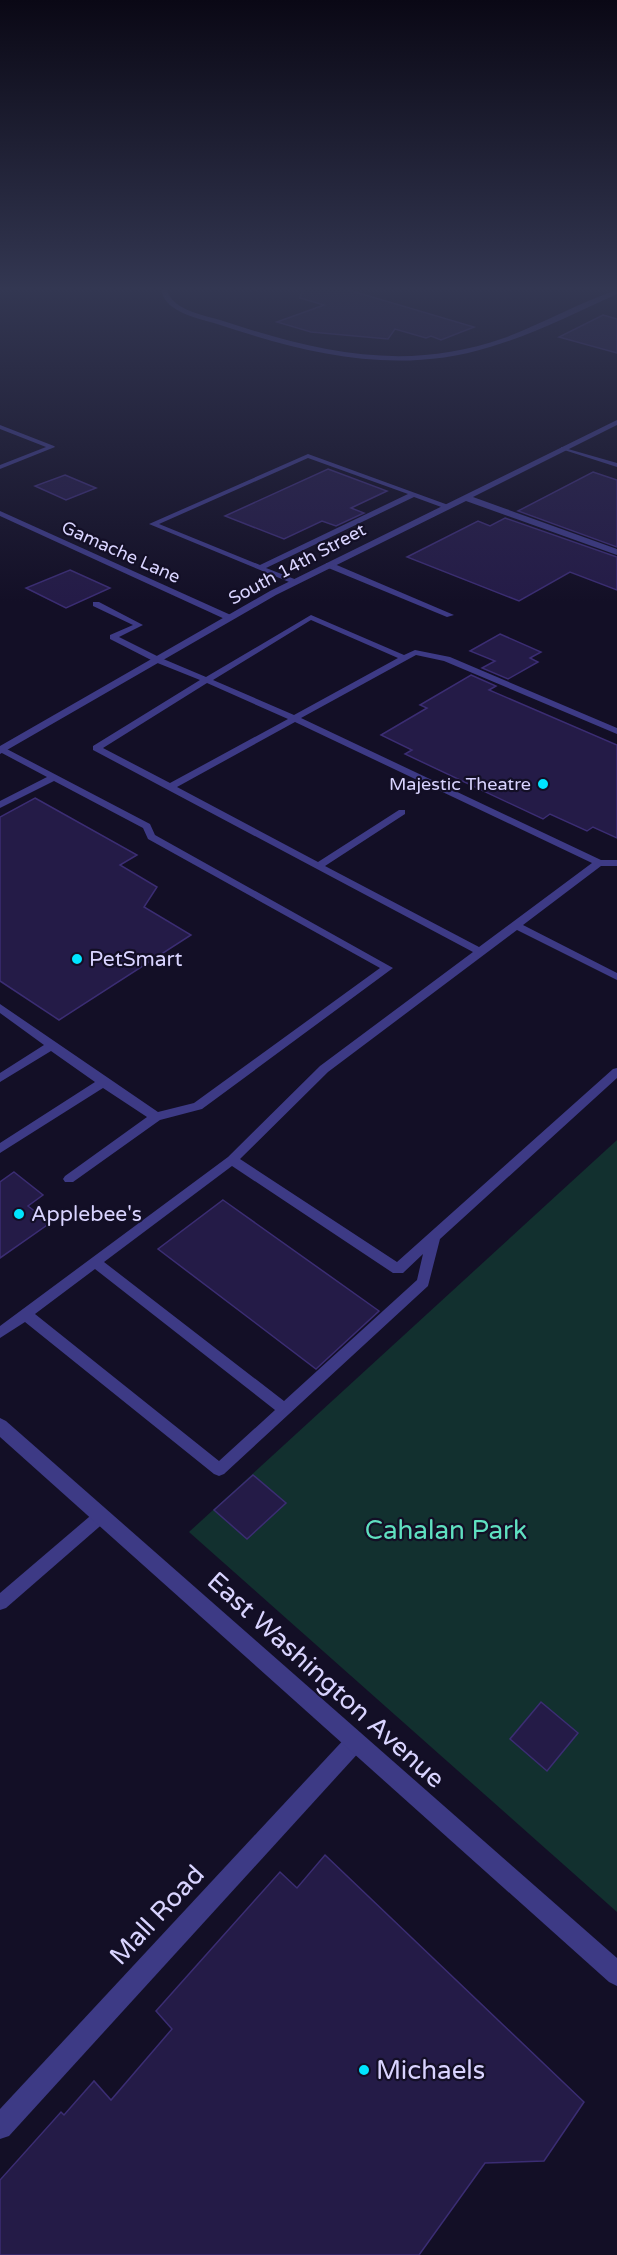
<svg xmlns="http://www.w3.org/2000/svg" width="617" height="2255" font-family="'Varela Round',sans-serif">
<rect width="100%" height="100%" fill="#130f26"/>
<path fill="#12302f" d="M617,1140V1912L189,1532Z"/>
<g fill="#241b47" stroke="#3b2d73" stroke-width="1.5">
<path d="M303,286H335L474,327L441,340L431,336L426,338L395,329L388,339L311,332L277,322L324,305L300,298Z"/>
<path d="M603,315L617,319V353L559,337Z"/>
<path d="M328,469L387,491L351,508L364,513L336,526L322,521L284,539L225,516Z"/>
<path d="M593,472L617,480V547L518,511Z"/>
<path d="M65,475L96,488L66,500L35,486Z"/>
<path d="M505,518L617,557V590L570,572L519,601L407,557L478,521L490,526Z"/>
<path d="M70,570L110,588L66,608L26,588Z"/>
<path d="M500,634L541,652L530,658L538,662L508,679L482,668L495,661L470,651Z"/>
<path d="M471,675L496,686L489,690L617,745V838L593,827L587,831L550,814L543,819L405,754L412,750L381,735L427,708L420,705Z"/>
<path d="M35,798L137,855L120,865L157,887L144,907L191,935L59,1020L0,981V817Z"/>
<path d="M14,1172L43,1195L28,1206L50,1223L0,1258V1182Z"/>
<path d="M223,1200L379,1311L316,1369L158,1249Z"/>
<path d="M253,1475L286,1503L247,1539L214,1510Z"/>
<path d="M541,1702L578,1733L547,1771L510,1739Z"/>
<path d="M325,1855L584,2102L544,2161L485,2163L419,2255H0V2180L61,2112L64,2115L94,2081L111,2100L172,2029L156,2011L280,1872L297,1888Z"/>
</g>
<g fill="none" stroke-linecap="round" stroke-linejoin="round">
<g fill="#3d3a85" fill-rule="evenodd">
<path d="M0,425L54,446L55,447L0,469V465L46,447L0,429Z"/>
<path d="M561,447L617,463V467L561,449Z"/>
<path d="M308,454L451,506L444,508L414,497L266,568L297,580V584H294L149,524ZM308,458L408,494L260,565L159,524Z"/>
<path d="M0,511L233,616L234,618L227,620L0,516Z"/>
<path d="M326,563H332L454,615L447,617L326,567Z"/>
<path d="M93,602H99L143,625L119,637L161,658L206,677L311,615L404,655L415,650L450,657L617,728V734L444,661L416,655L301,718L601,860H617V866H601L523,925L617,973V980L517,930L328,1072L240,1159L397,1262L613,1069L617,1068V1078L440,1239L428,1286L224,1474L219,1476L214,1474L25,1322L0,1338V1326L228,1157L320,1066L473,952L93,750V746L200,680L155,662L110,639V635L133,625L93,606ZM311,620L398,658L294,715L213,680ZM207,683L288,719L170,783L103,748ZM295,722L592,863L479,947L325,866L405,814V810H399L318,862L177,787ZM232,1166L393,1273H403L423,1254L417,1280L284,1401L104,1262ZM95,1269L275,1410L219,1461L35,1314Z"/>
<path d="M3,747L150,824L155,835L393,968L202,1109L160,1120L73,1182H65L63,1179L65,1176L147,1117L103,1088L0,1153V1143L95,1082L51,1051L0,1082V1073L44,1045L0,1013V1004L158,1112L194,1103L380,968L148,839L143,828L54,781L0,808V801L47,777L0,752V748Z"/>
<path d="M101,1509L106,1511L109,1516L106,1521L6,1608L0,1610V1593L96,1511Z"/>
</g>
<g fill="#3d3a85" fill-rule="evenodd">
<path d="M161,286H167C167,309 203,315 220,320C317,352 405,373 504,338C542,324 578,303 617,290V294C575,313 534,334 490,347C397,376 307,354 217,324C198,318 161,312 161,286Z"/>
<path d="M617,420V425L473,497L617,549V555L466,501L276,595L0,754V746L270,591Z"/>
<path d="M355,1732L362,1735L366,1742L362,1749L9,2136L0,2139V2109L348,1735Z"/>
</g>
<path fill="#3d3a85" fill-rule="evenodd" d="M0,1418L6,1421L617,1958V1986L609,1982L0,1437Z"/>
</g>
<linearGradient id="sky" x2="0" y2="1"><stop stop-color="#0a0815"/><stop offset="0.48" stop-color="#333752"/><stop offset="1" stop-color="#333752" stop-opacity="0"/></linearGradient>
<rect width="617" height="602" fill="url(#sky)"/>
<g fill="#00e5ff" stroke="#130f26" stroke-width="2">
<circle cx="543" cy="784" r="6"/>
<circle cx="77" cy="959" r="6"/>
<circle cx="19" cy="1214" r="6"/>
<circle cx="364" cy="2070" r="6"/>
</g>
<g text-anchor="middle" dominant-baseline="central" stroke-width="4.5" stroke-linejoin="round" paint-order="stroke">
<g font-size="18" fill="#d9d4ff" stroke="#130f26">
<text transform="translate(121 552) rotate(24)">Gamache Lane</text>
<text transform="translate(297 564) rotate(-28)">South 14th Street</text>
</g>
<g font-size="18" fill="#d9d4ff" stroke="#130f26" text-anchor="end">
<text x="531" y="784">Majestic Theatre</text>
</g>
<g font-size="21" fill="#d9d4ff" stroke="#130f26" text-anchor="start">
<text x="89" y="959">PetSmart</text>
<text x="31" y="1214">Applebee's</text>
</g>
<g font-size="26" fill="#5fe0c0" stroke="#130f26">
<text x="446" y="1530">Cahalan Park</text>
</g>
<g font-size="26" fill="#d9d4ff" stroke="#130f26">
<text transform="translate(326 1680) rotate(42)">East Washington Avenue</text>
<text transform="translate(157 1915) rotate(-47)">Mall Road</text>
</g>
<g font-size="26" fill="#d9d4ff" stroke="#130f26" text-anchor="start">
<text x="376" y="2070">Michaels</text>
</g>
</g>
</svg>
